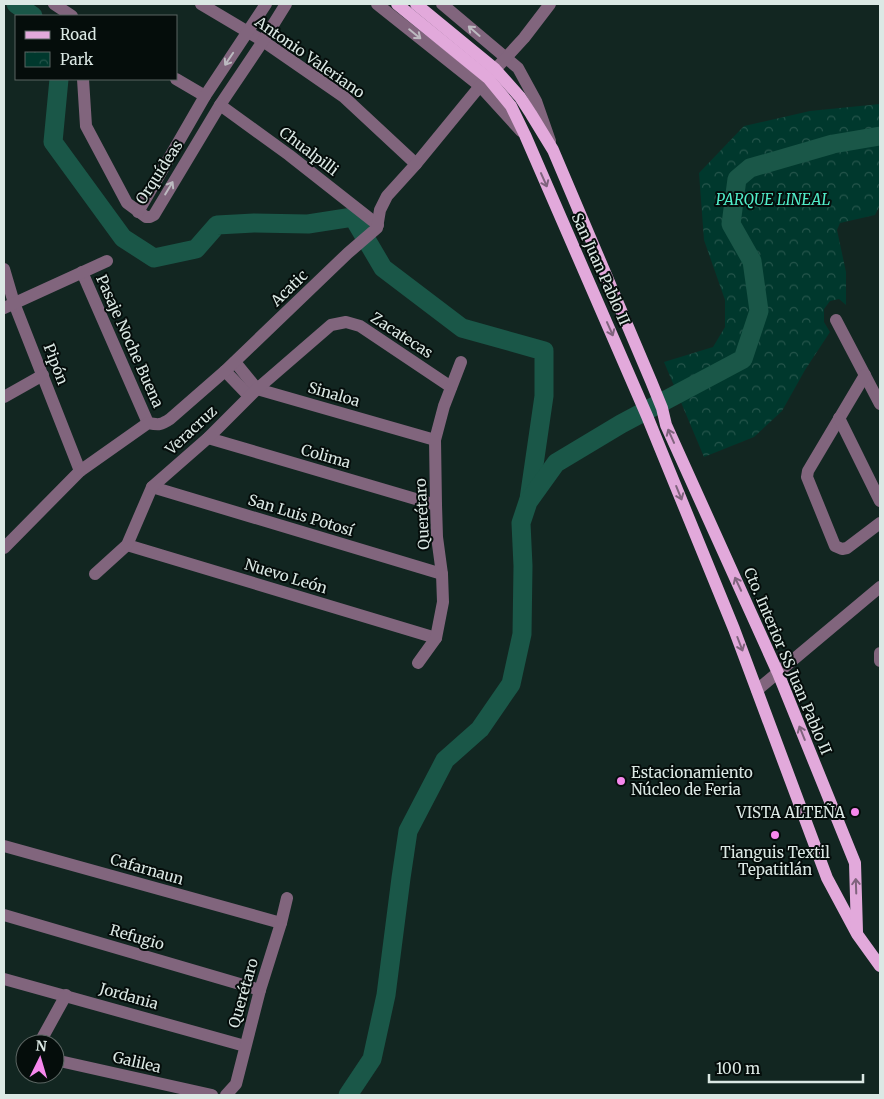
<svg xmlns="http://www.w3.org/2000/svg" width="884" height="1099" font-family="Merriweather,serif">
<defs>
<pattern id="park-crowns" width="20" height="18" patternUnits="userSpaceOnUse" patternTransform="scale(1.25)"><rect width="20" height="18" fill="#00382d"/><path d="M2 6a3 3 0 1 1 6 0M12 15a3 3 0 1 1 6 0" fill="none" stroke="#25554b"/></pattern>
</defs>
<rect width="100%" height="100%" fill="#122621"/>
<path fill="url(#park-crowns)" d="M880,104V205L875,215L840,223L837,230L846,272V305L839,299L830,301L824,309V322L830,332L805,370L782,411L754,437L704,457L664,362L713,347L725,327V300L704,240L699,173L744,126L810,111Z"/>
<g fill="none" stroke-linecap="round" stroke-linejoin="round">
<g stroke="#1a5748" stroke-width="19">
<path d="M16,4L33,16"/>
<path d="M59,79L53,142L123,238L154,258L196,249L217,225L254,223L308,224L353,217L383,268L462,328L544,351V396L529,499"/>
<path d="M348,1095L372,1059L386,995L401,878L408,831L445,760L480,729L511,684L522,634L523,566L521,523L528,502L556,463L621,424L743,359L759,311L752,261L731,224L737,179L750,168L833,144L880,136"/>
</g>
<g stroke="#81657d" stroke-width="12">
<path d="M54,4L72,16"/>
<path d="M201,4L263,41L344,97L416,164"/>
<path d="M377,4L480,86L521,131"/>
<path d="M442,4L518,68L536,101L550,141"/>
<path d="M83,79L86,126L127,203L146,217H150L154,215L220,105L263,41L286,4"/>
<path d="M176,79L205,96"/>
<path d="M220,105L289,155L378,225"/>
<path d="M138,212L205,96L266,4"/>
<path d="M4,269L14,303L80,471"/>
<path d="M82,272L148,423"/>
<path d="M4,308L107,261"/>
<path d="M836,320L880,404"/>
<path d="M235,362L257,389L435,440"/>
<path d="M225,371L249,396"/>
<path d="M865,375L808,471L807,477L835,546L842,549L847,548L880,523"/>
<path d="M4,397L43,375"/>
<path d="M839,418L880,501"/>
<path d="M208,438L436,505"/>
<path d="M152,487L442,574"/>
<path d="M127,545L436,638"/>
<path d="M4,548L80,471L148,423C159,425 161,425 170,419L225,371L348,253L377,228L380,210L387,196L416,164L480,86L524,38L550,4"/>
<path d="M95,574L127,545L152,487L208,438L257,389L331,325L346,322L360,326L451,387"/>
<path d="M880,653V661"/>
<path d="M418,663L436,638L443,602L442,574L437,537L436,505L435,440L444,406L461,362"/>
<path d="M757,690L880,587"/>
<path d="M4,846L281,923"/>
<path d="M4,915L260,990"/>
<path d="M4,979L245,1046"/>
<path d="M39,1044L66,995"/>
<path d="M55,1060L212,1095"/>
<path d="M226,1095L236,1084L260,990L281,923L287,898"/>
</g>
<g stroke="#e2a9db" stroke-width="12">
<path d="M397,4L488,78L511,106L525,135L647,416L734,629L827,878L857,934L880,966"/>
<path d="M416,4L495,69L520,97L531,114L553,150L651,381L662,408L666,425L778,673L855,863L857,932"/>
</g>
</g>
<defs><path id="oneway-shaft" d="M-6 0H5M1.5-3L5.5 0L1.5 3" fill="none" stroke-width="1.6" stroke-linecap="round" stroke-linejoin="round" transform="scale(1.25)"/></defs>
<g stroke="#bcbac0">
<use href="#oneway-shaft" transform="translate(474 31) rotate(-139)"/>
<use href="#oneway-shaft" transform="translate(415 34) rotate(39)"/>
<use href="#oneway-shaft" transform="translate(229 59) rotate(124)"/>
<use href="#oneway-shaft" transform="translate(169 188) rotate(-59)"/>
</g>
<g stroke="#7f637d">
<use href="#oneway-shaft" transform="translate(544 180) rotate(66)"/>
<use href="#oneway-shaft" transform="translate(610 329) rotate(66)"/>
<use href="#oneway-shaft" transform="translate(671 436) rotate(-114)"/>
<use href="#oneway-shaft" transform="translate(679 493) rotate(68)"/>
<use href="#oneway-shaft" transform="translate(738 584) rotate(-115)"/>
<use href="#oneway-shaft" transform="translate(740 644) rotate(69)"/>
<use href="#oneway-shaft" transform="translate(802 733) rotate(-112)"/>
<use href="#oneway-shaft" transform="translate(856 886) rotate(-92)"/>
</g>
<g fill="#f688ed" stroke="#050d0b" stroke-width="2">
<circle cx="621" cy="781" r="5"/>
<circle cx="855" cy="812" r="5"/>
<circle cx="775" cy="835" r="5"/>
</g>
<g text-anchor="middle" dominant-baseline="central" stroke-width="4" stroke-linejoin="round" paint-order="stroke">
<g font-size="15" fill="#dbe8e4" stroke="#050d0b">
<text transform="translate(310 57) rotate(35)">Antonio Valeriano</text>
<text transform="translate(309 151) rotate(37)">Chualpilli</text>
<text transform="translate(159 172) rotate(-57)">Orquídeas</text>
<text transform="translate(601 269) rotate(66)">San Juan Pablo II</text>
<text transform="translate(289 288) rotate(-44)">Acatic</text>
<text transform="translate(402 335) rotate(33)">Zacatecas</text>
<text transform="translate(130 341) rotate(66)">Pasaje Noche Buena</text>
<text transform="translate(56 364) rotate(69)">Pipón</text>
<text transform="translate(334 394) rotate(16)">Sinaloa</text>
<text transform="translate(191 430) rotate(-43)">Veracruz</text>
<text transform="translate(326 456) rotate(16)">Colima</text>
<text transform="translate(422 514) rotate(-93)">Querétaro</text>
<text transform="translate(301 515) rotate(17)">San Luis Potosí</text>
<text transform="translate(286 576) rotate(17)">Nuevo León</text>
<text transform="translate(788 661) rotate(67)">Cto. Interior SS Juan Pablo II</text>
<text transform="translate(147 869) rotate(16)">Cafarnaun</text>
<text transform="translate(137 937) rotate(16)">Refugio</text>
<text transform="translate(243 993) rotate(-74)">Querétaro</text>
<text transform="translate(129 996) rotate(16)">Jordania</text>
<text transform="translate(137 1062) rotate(13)">Galilea</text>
</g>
<g font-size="15" font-style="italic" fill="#50edc9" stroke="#050d0b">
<text x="773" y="199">PARQUE LINEAL</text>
</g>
<g font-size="15" fill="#dbe8e4" stroke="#050d0b" text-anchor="start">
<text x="631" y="772">Estacionamiento<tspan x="631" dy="17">Núcleo de Feria</tspan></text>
<text x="845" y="812" text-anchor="end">VISTA ALTEÑA</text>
<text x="775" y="852" text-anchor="middle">Tianguis Textil<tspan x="775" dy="17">Tepatitlán</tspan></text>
</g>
</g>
<rect width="884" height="1099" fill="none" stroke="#dbe8e4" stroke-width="10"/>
<rect x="15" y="15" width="162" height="65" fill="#050d0b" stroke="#5b6562"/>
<rect x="25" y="31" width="25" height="8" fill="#e2a9db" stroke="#5b6562"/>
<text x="60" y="40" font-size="15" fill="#dbe8e4">Road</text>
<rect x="25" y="52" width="25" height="15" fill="url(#park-crowns)" stroke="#5b6562"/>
<text x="60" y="65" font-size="15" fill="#dbe8e4">Park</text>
<g transform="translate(40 1059) rotate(5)"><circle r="24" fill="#050d0b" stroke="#5b6562"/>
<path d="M0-4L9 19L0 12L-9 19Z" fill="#f688ed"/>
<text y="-8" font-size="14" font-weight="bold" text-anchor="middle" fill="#dbe8e4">N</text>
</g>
<path d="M709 1074v8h154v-8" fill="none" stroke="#dbe8e4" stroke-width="2.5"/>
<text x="716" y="1074" font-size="15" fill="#dbe8e4" stroke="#050d0b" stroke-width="4" paint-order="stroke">100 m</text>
</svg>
